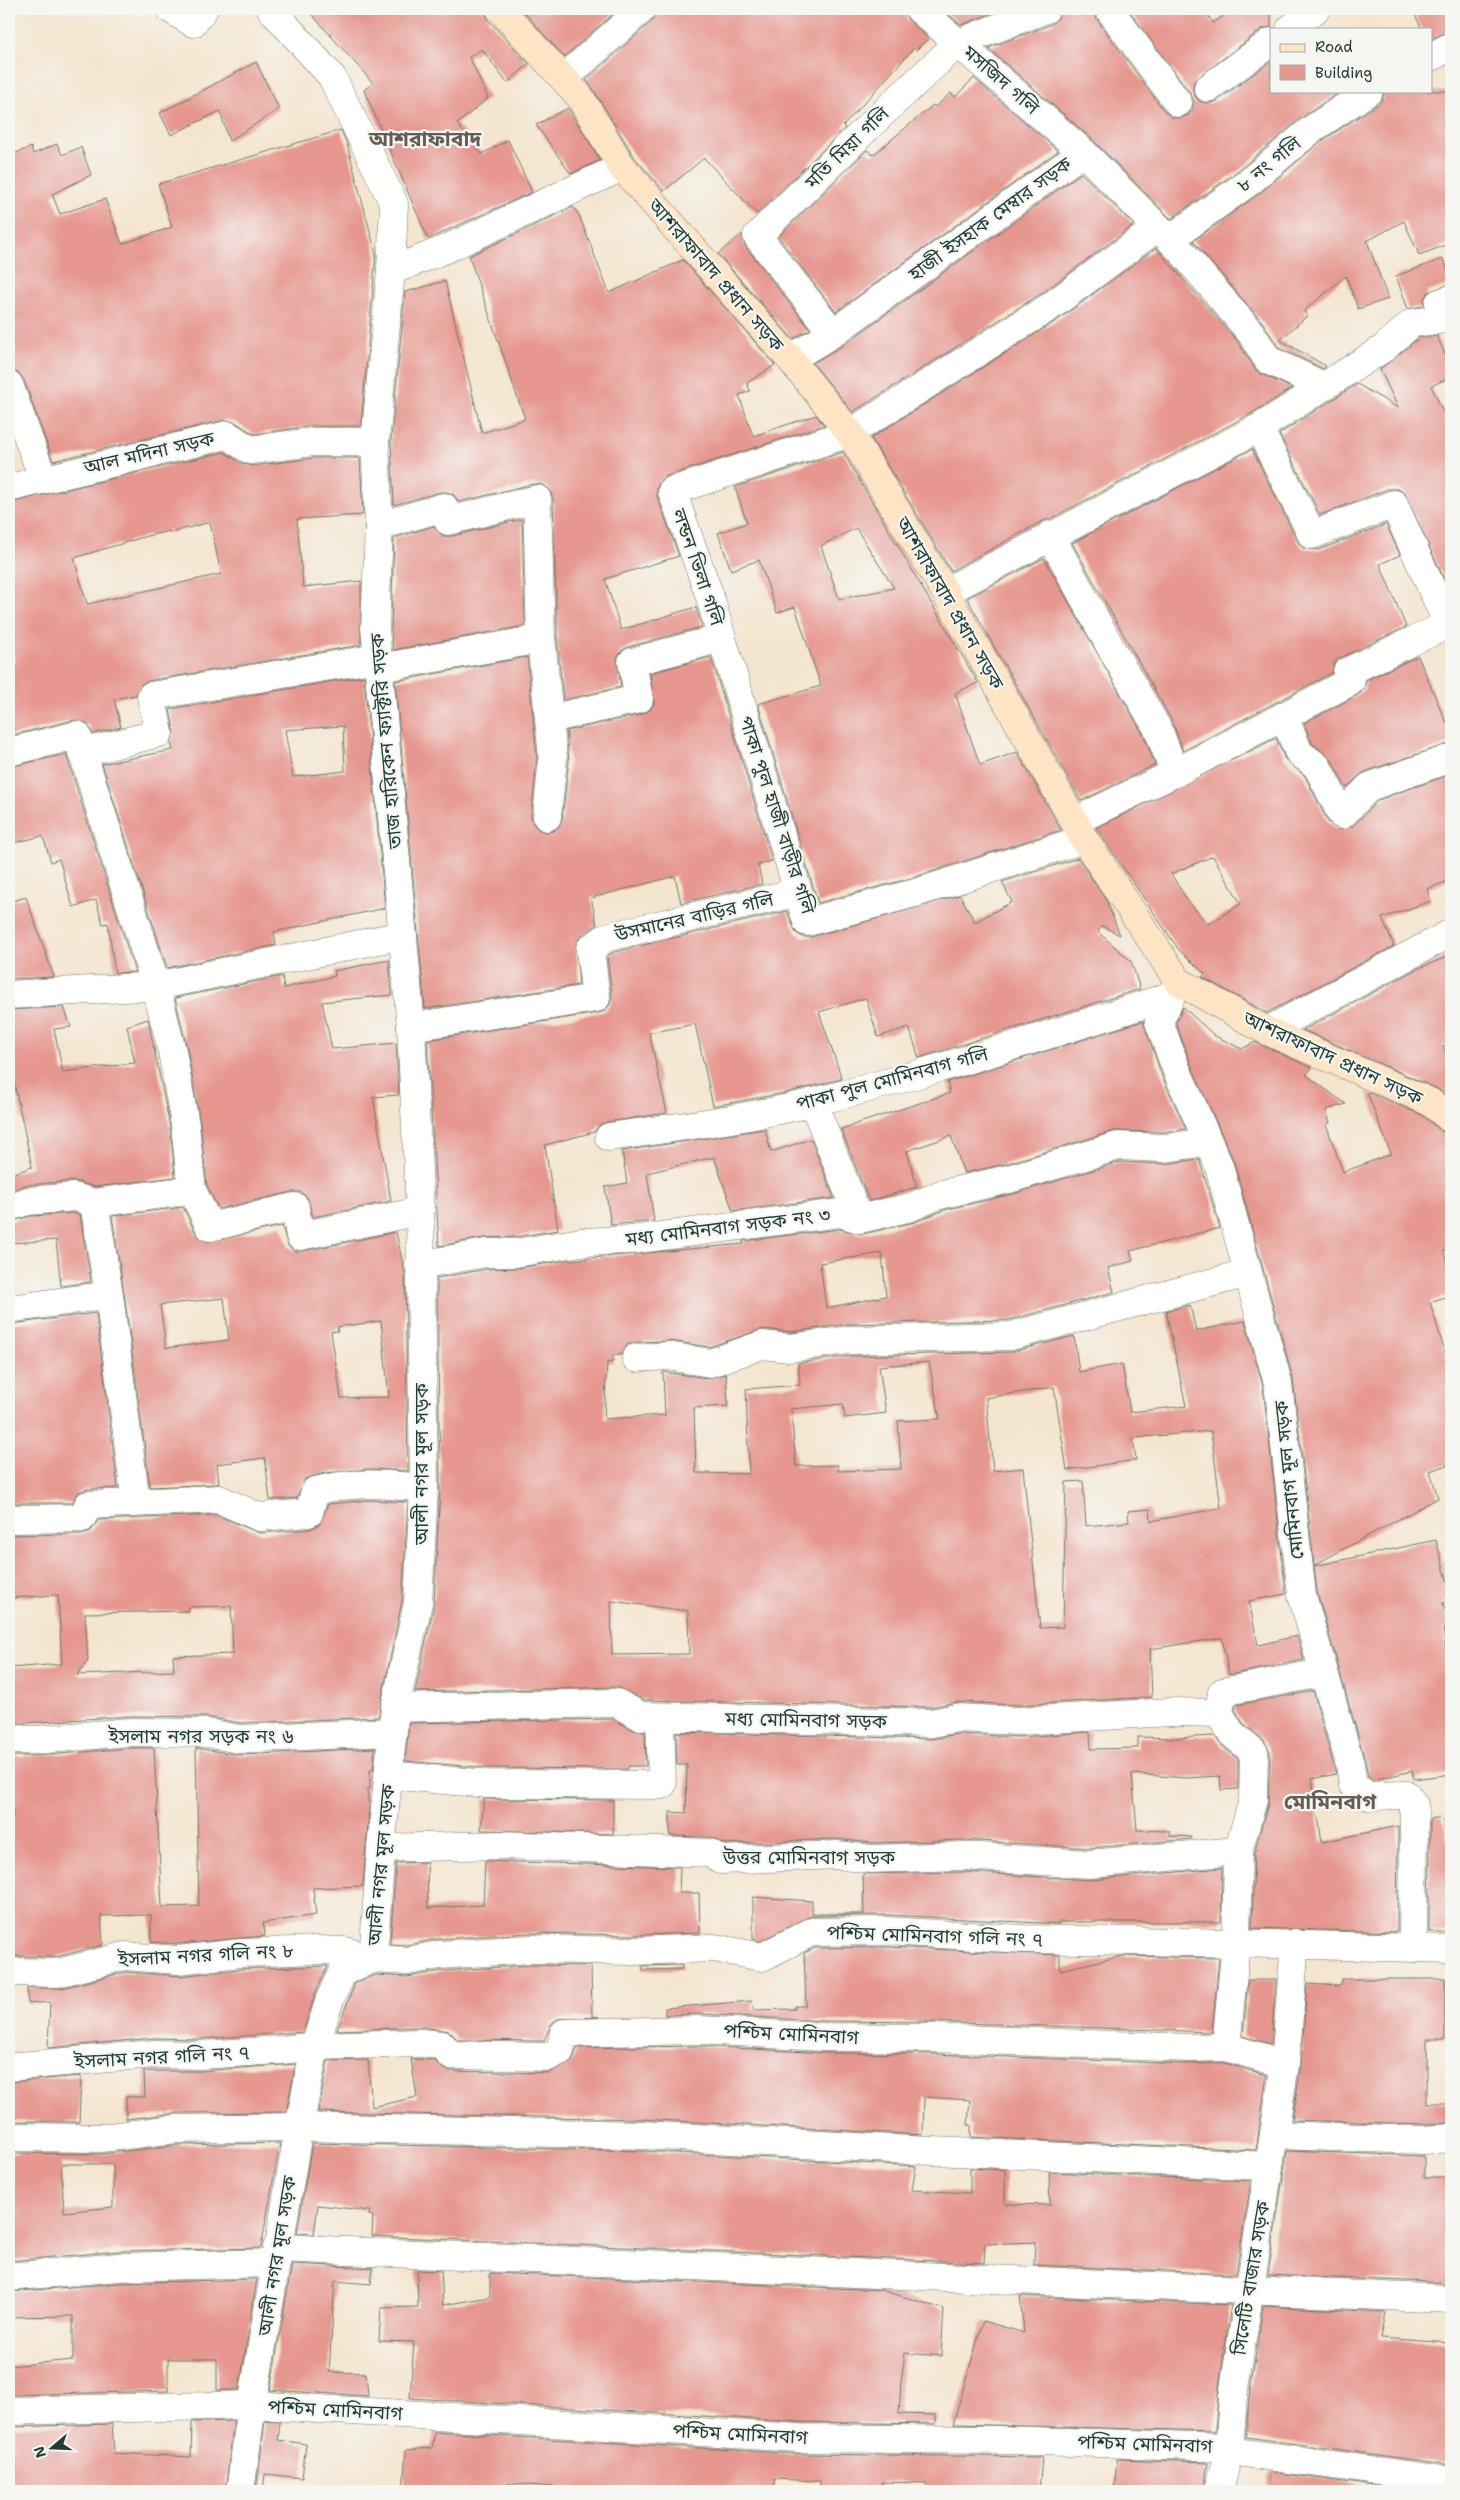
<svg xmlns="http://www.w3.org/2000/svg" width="1460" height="2500" font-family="'Shantell Sans','Noto Sans Bengali',sans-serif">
<rect width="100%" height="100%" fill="#f6f6f2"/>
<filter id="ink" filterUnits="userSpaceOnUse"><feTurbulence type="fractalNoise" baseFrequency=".02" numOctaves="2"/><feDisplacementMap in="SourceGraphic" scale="10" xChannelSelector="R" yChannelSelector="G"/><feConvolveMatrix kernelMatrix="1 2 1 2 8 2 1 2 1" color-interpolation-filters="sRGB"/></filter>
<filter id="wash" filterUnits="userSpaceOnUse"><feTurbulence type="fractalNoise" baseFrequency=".0096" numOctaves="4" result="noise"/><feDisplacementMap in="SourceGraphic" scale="20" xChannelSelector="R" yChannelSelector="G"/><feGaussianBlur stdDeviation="1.12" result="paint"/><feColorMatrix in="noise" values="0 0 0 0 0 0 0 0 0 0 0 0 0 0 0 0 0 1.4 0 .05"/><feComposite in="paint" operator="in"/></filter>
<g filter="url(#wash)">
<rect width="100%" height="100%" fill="#f4e5cf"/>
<g id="blocks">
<g fill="#e69790" fill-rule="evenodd">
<path d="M307,9H485L488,20L529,64L507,83L482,49L469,57L488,98L457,124L482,154L508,140L532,192L428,239L364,90L373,83Z"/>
<path d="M521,9H619L564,57Z"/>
<path d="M657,9H904L908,20L928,38L916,50L914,48L843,126L845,128L757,214L704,158L664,191L635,158L593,89L586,80L652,21Z"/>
<path d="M942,9H1003L961,25Z"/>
<path d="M1061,9H1094L1096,18L1165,112L1172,117L1180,118L1188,115L1192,110L1194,102L1191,94L1128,9H1204L1213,23L1234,9H1271V27L1262,29L1194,81L1193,90L1196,98L1202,102L1210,103L1217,101L1271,61V91H1341L1301,118L1239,170L1171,219L1093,140L988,48L1052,24L1058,18Z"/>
<path d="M1412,9H1446L1451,19V30L1431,39V29H1422Z"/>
<path d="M256,62L279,109L229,141L220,111L171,135L160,113Z"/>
<path d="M974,78L1058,151L836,312L778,237L867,150L873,155L933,105L935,107L951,93L955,97Z"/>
<path d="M1384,91H1451V243L1419,255L1404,221L1367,241L1388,299L1358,309L1346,276L1304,311L1307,316L1280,340L1326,366L1323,369L1279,348L1263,323L1193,241L1259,194L1320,142L1378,104L1383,98Z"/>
<path d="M568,108L600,160L571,174L536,125Z"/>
<path d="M341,130L347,144L376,254L361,426H311L254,434L235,422L224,420L53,461L24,380L19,373L10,370L9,367V156L31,147L33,154L57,144L62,155L81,147L91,175L52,194L60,214L105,199L122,244L172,227L158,184Z"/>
<path d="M1081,173L1134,225L1042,293L853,412L813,363L842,346Z"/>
<path d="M573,207L579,215L609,293L683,260L775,365L747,383L750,391L739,395L753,436L816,415L824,425L667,476L661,480L657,488V496L679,556L605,579L621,630L696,607L702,627L628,647L621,651L617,658L621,687L563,700L557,638L553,499L550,490L543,485L533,484L459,502L454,495L447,492H440L394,505L391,442L405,292L445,281L482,433L525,419L469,256Z"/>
<path d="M742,234L745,246L810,329L793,339L718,254Z"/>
<path d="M1156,248L1238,342L1255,369L1261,374L1292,388L1251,414L1050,519L1043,521L951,571L871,438L1059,319Z"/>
<path d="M1443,259L1451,278V284L1428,292L1424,299V306L1408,309L1396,276Z"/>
<path d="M1437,336L1451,369V377L1431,386L1451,428V594L1404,492L1397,489H1388L1320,515L1279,434L1357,384L1398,408L1380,369L1419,338Z"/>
<path d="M1252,449L1298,542L1303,548L1318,550L1386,524L1400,555L1380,564L1406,627L1340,658L1334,663L1332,673L1183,751L1172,721L1072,543Z"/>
<path d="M224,452L241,463L252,466L314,458H360L363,515L297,519L303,587L361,581V645L148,681L141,684L136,695L114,699L121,727L93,734L87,723L74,720L9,736V664L15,662L9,640V503ZM210,522L221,574L87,604L74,558L147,536L169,531L170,533Z"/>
<path d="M843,452L978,683L955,693L980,765L1017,752L1061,830L915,877L818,903L758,704L821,686L795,607L777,613L759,560L731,570L718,533L747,523L735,487ZM856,528L894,588L839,599L821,546Z"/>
<path d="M522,519L525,626L393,650L391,628L394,538L434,526L443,536H452Z"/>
<path d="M1044,558L1144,736L1155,765L1081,801L967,598Z"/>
<path d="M1418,656L1446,722L1451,719V743L1364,772L1346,788L1331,759L1312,743L1304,723L1358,695L1364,689L1366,680Z"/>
<path d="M527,657L537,758L531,816L533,824L538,829L545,832L553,831L559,826L562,819L569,760L566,731L643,714L650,710L654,704L650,673L711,657L772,861L758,865L762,884L681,903L675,876L591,898L597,925L581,936L576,943L579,985L425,1009L395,681Z"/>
<path d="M364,676L385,908L274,932L276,945L167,968L102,764L173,750L171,743L174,730L170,709ZM343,726L345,771L293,777L285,730Z"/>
<path d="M1276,738L1285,759L1305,776L1328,822L1339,830L1353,826L1378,800L1451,774V880L1427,889L1431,901L1382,918L1394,946L1267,1013L1202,977L1205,974L1179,950L1096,828ZM1213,856L1241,904L1208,924L1188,901L1171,874Z"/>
<path d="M67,754V757L135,972L115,973L108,923L103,924L96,900L73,907L59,859L51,862L43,836L9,844V767Z"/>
<path d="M1078,858L1106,900L1120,935L1102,926L1098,932L1131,961L1140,989L919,1058L909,1027L878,1037L866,998L819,1012L842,1079L785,1093L713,1106L695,1024L649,1033L667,1113L607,1122L599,1125L594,1132L545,1145L558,1230L515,1237L483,1238L439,1246L427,1040L598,1013L605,1011L610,1004L612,996L607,956L614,952L787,911L796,933L803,937H811L960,895L975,922L1012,902L1002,882Z"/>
<path d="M26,897L54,977L9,979V902Z"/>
<path d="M1451,955V1043L1443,1046L1451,1069V1099L1436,1088L1303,1030L1415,970Z"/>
<path d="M389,960L392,995L322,1002L332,1049L396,1043L399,1095L373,1097L391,1201L313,1217L307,1197L300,1192H292L219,1209L207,1186L200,1122L187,1048L175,998L282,976L284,988L335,976L334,971Z"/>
<path d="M64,1007L71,1027L54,1029L63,1072L135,1063L127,1026L148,1019L170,1127L175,1177L95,1187L74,1181L26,1185L9,1191V1175L32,1167L9,1058V1010Z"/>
<path d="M1183,1007L1215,1036L1242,1049L1255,1042L1312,1068L1306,1075L1346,1104L1326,1110L1330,1123L1326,1124L1343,1172L1391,1154L1367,1092L1422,1115L1441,1131L1451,1134V1249L1444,1251L1451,1273V1295L1430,1302L1451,1373V1464L1430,1471L1438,1498L1314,1565L1293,1379L1234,1162L1191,1065L1176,1023Z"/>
<path d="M1143,1021L1162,1076L1186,1129L1164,1132L1114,1131L1005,1164L964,1173L951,1136L907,1151L917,1187L869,1201L841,1129L950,1093L947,1082Z"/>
<path d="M765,1129L771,1152L811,1139L834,1198L733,1211L714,1157L647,1173L654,1221L611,1225L605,1187L627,1183L622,1151Z"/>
<path d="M1199,1159L1220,1228L1130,1251L1133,1261L1108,1268L1114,1292L1009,1320L849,1324L790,1332L763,1329L709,1347L670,1341L635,1342L627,1345L621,1355H613V1362L607,1363L604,1419L665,1415L663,1372L708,1378L726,1374L728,1406L694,1408L696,1473L749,1474L746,1389L800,1385L798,1363L850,1356L1011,1352L1074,1336L1079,1372L1122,1364L1130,1412L1186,1406L1166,1311L1190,1305L1196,1331L1245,1321L1263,1386L1286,1594L1249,1601L1258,1645L1297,1636L1304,1660L1229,1675L1222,1638L1150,1649L1152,1697L1019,1705L957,1702L931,1707L644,1700L617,1687L415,1692L434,1604L440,1488L437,1278L487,1269L518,1268L569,1260L744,1244L743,1241L839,1229L863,1234L915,1222L944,1210L1013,1194L1120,1162L1165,1164ZM882,1253L886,1296L826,1308L820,1263ZM929,1362L940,1419L898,1421L901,1469L838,1471V1465L796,1466L791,1409L843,1404L845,1418L886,1413L879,1366ZM1054,1387L1067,1470L1136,1460L1133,1438L1211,1431L1221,1508L1151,1521L1150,1509L1128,1511L1129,1522L1086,1526L1083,1481L1066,1482L1063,1627L1040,1628L1023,1468L993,1471L986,1398ZM611,1601L688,1611L689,1654L612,1655Z"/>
<path d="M183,1207L196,1234L207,1242L282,1226L288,1246L294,1251H303L396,1232L405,1274L408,1471L369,1469L325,1473L305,1479L297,1498L270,1500L265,1458L217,1464L219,1484L150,1487L124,1293L112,1216ZM224,1298L229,1340L166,1348L160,1305ZM381,1321L389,1397L341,1398L331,1332L338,1331L337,1327Z"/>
<path d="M73,1213L80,1215L91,1282L61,1286L56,1240L11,1243L9,1222L31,1216Z"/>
<path d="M96,1313L118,1488L87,1489L79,1492L72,1503H9V1344L14,1343L11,1324Z"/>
<path d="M369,1500L408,1502L402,1601L378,1717L240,1723L207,1717L130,1716L9,1724V1668L62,1664L58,1595L9,1598V1535L82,1534L91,1531L98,1520L216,1515L260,1533L310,1529L319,1525L328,1504ZM231,1606L233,1654L173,1656L174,1671L77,1675L88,1661L85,1613L189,1611V1607Z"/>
<path d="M1436,1540L1451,1594V1600L1443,1603L1451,1627L1443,1629L1451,1682V1774L1414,1779L1412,1771L1373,1780L1368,1776L1365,1760L1317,1592L1314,1566Z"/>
<path d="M1313,1691L1336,1774L1312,1779L1322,1842L1398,1826L1397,1932L1252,1928L1254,1853L1268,1804L1270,1752L1264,1740L1243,1723L1235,1710L1236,1705Z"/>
<path d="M613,1719L633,1730L645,1732L646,1766H628V1769L489,1768L405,1761L409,1723Z"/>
<path d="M676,1732L932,1739L957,1734L1020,1737L1090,1732L1091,1749L1138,1748V1737L1175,1738L1215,1736L1221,1745L1238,1759V1789L1221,1790L1220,1776L1186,1778L1132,1774L1137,1830L1170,1831V1836L1191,1837V1839L1089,1848L964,1840L872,1843L836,1839L724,1844L711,1837L670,1836V1812L686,1813L687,1765H677Z"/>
<path d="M131,1748H154L162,1907L199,1906L196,1748L240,1755L375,1748L373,1770H370V1789H367L369,1810L363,1886L313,1888L316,1915L263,1923L265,1936L178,1944L151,1942V1915L101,1916L103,1945L56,1957L11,1956L9,1818H13L9,1756H36Z"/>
<path d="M484,1799L613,1800V1834L481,1830Z"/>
<path d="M1442,1817L1449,1846H1451V1932H1429L1430,1819Z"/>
<path d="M485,1861L680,1867L679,1893H699L700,1933L633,1935L529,1933L438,1939L407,1945L390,1944L396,1863L427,1862L428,1908L483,1905Z"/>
<path d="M1222,1868L1221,1922H1060V1924L887,1915L811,1916L760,1941L753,1939V1897L812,1901V1914H864L863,1874L963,1872L1090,1880Z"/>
<path d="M886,1947L1060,1955V1970L1122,1956L1219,1958L1212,2032L933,2022L824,2021L700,2014L665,2015V2008L752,2001L753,2010L795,2009V2006H806L804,1953L815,1948Z"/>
<path d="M530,1965L591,1966L592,2016L599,2017L557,2019L551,2024L544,2041L458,2040L449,2031L422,2027L337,2030L355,1983L376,1975L407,1977L441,1971Z"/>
<path d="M682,1965V1969L643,1970L642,1966Z"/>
<path d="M328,1966L315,1994L303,2032L199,2039L153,2038L48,2048L50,2002L28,2004L27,1988H62L125,1972L180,1976L241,1969Z"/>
<path d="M1341,1979H1445V2039H1427V2103H1451V2123L1425,2124L1292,2120L1301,2065L1307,1984L1341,1986Z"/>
<path d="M1248,1980H1276L1271,2044L1243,2036Z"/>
<path d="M699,2046L823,2053L933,2054L1189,2064L1224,2063L1267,2075L1256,2150L971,2137V2125H968L970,2100L924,2097L923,2135L642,2119L318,2112L328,2061L368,2060L372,2107L417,2097L411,2059L434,2060L443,2069L450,2071L548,2073L572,2061L577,2048Z"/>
<path d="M296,2064L286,2112L176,2113L126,2119V2097H145L144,2071H200Z"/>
<path d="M81,2076L79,2122L9,2121V2082Z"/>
<path d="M280,2143L261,2248L119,2251L9,2261V2153L101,2154L177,2145ZM61,2164H113V2207L64,2212Z"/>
<path d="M312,2143L641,2151L916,2166L912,2190L970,2193V2168L1005,2170V2204L1050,2205L1049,2172L1251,2181L1236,2274L1034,2265L1035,2242L985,2244L984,2263L372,2236L373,2216L369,2215L370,2211L318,2205L314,2234L297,2233Z"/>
<path d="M1287,2151L1424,2156V2178H1447L1446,2226L1451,2227V2283L1268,2275Z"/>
<path d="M292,2264L373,2268L371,2284L335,2281L329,2372L366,2373L368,2396L270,2390Z"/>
<path d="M417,2270L441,2271L443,2305L490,2297V2273L881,2290L944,2309L941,2356L905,2353L901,2382L899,2414L936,2415V2424L801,2422L410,2398L414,2342L379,2341L381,2308L418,2307Z"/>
<path d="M257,2279L239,2390H217V2359H168V2391L9,2395V2366L73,2360V2316L9,2317V2292L120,2283Z"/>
<path d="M1020,2296L1231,2305L1218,2394L1215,2431L953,2424L983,2321L1024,2333Z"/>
<path d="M1263,2306L1385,2312L1380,2338L1451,2343V2465L1246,2437L1249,2398Z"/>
<path d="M234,2421L225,2491H9V2427L112,2424L114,2453L191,2457L192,2422Z"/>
<path d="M265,2421L280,2422L278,2440L306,2444L302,2478L265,2474L263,2491H256Z"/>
<path d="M435,2432L799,2454L1042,2457L1039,2491H927V2483L881,2482L882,2491H820V2481L775,2479V2491H567V2488L500,2483V2489L483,2491H403L406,2450L432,2448Z"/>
<path d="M1117,2459L1208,2462L1204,2491H1114Z"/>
<path d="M1270,2472L1410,2491H1268Z"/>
</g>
</g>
</g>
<g filter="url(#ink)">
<use href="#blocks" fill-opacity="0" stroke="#6a786a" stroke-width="1"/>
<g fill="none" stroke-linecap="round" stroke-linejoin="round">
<defs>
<g id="street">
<path d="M170,9L193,23L204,9"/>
<path d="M919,9L1083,152"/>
<path d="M1109,9L1178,103"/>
<path d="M1290,29L1316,9"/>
<path d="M1431,57L1451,46"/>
<path d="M564,78L642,9"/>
<path d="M1208,88L1271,42"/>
<path d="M1170,239L1249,182L1311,130L1369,91"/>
<path d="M391,271L448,248L622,167"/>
<path d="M833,333L757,236L868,127L958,43L1046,9"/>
<path d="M790,359L833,333L1083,152L1182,252L1251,333L1268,360L1323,386"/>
<path d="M9,385L43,479"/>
<path d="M1259,428L1312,535L1394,504L1448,625"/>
<path d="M9,488L227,435L250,450L313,442H375"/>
<path d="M379,526L444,507L448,521L537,499L541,639"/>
<path d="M1050,535L1111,648L1158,729L1175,773"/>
<path d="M945,592L1259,428L1384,348L1412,323L1444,319L1439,303L1451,299"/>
<path d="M722,638L807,922L919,892L1084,839"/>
<path d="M379,668L541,639L553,758L547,817"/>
<path d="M1284,716L1299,753L1317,766L1342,815L1369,787L1451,758"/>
<path d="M549,719L639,699L632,662L722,638L709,594L672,491L850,433L1051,306L1158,227"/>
<path d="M9,752L77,735L156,986L172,1051L185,1125L192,1190"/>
<path d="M82,753L159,733L151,696L378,658"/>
<path d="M1075,821L1175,773L1351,681L1347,672L1451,623"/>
<path d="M1178,981L1159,1022L1177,1071L1219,1166L1278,1383L1302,1595L1350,1764L1353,1785L1368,1796L1407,1795L1414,1805L1413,1948"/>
<path d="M9,995L156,986L403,935"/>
<path d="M411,1027L596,998L590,949L607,937L798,892"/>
<path d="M1267,1031L1451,933"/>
<path d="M813,1102L859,1219"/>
<path d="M609,1137C677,1127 747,1119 814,1102C934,1072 1052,1034 1170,996"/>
<path d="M94,1203L109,1295"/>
<path d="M9,1207L28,1201L75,1197L94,1203L192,1190L210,1227L295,1207L300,1236L420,1211"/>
<path d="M419,1265L486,1253H516L581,1242L631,1240L840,1213L859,1219L911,1207L939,1195L1009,1179L1118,1146L1165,1148L1207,1142"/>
<path d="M9,1309L109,1295L136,1502"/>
<path d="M636,1358L668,1356L710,1363L762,1345L790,1348L849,1340L1011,1336L1248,1273"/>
<path d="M9,1519L82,1518L88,1505L219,1499L259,1517L309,1513L315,1491C352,1481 386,1484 424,1488"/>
<path d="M395,1708L617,1703L640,1716L932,1723L956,1718L1019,1721L1170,1712L1219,1713"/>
<path d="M9,1740H35L130,1732L207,1733L239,1739L393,1732"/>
<path d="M388,1775L488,1784L662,1785L660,1717"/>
<path d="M381,1848L500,1845L710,1853L720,1860L837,1855L871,1859L963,1856L1089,1864L1238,1851"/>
<path d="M9,1972L58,1973L124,1956L178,1960L240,1953L316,1950L345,1951L373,1959L408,1961L439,1955L530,1949L633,1951L714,1948L762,1957L811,1932L886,1931L1024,1939L1236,1943L1238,1851L1253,1800L1254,1752L1231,1733L1219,1713L1222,1692L1322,1673"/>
<path d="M1226,2047L1236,1943L1451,1949"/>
<path d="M9,2067L154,2054L199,2055L282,2050L315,2046L421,2043L442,2045L450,2055L548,2057L560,2051L564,2033L699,2030L823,2037L933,2038L1190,2048L1226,2047L1285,2064"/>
<path d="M1274,2135L1425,2140L1451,2138"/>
<path d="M9,2137L101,2138L176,2129L299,2127L642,2135L910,2150L1269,2166"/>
<path d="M277,2248L1451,2299"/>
<path d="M9,2277L119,2267L276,2263"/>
<path d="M9,2411L252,2405L800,2438L1001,2440L1228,2447"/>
<path d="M1229,2451L1451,2481"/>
<path d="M240,2491L252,2405L299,2127L315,2046L330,1999L343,1971L373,1959L381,1848L395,1708L418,1603L424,1488L420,1211L411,1027L375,628L379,526L375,442L391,271L394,204L332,77L271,9"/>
<path d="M1219,2491L1229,2451L1233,2396L1285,2064L1295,1943"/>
</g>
<path id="secondary" d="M500,9L580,97L622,167L790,359L850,433L945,592L1084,839L1178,981L1267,1031L1430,1102L1451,1119"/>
</defs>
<use href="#street" stroke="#6a786a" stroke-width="29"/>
<use href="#secondary" stroke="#6a786a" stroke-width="29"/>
<use href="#street" stroke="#fff" stroke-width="28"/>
<use href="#secondary" stroke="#ffe4c6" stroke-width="28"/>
</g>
</g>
<g text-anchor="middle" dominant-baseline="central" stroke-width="4.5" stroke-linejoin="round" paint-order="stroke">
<g font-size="19" fill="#1f3d34" stroke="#f6f6f2">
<text transform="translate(1001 80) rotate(41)">মসজিদ গলি</text>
<text transform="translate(847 148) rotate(-44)">মতি মিয়া গলি</text>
<text transform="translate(1269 164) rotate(-39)">৮ নং গলি</text>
<text transform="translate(990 219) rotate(-36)">হাজী ইসহাক মেম্বার সড়ক</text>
<text transform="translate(716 275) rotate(49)">আশরাফাবাদ প্রধান সড়ক</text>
<text transform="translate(149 453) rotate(-13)">আল মদিনা সড়ক</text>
<text transform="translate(698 567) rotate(71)">লন্ডন ভিলা গলি</text>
<text transform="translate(950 603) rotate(60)">আশরাফাবাদ প্রধান সড়ক</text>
<text transform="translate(386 741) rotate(-95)">তাজ হারিকেন ফ্যাক্টরি সড়ক</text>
<text transform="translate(777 815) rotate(72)">পাকা পুল হাজী বাড়ীর গলি</text>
<text transform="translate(694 917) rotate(-13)">উসমানের বাড়ির গলি</text>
<text transform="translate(1333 1058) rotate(25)">আশরাফাবাদ প্রধান সড়ক</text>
<text transform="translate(892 1079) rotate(-15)">পাকা পুল মোমিনবাগ গলি</text>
<text transform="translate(728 1227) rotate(-7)">মধ্য মোমিনবাগ সড়ক নং ৩</text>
<text transform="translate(421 1464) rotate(-90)">আলী নগর মূল সড়ক</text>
<text transform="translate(1289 1480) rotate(-96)">মোমিনবাগ মূল সড়ক</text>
<text transform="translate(806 1720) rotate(1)">মধ্য মোমিনবাগ সড়ক</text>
<text x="201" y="1736">ইসলাম নগর সড়ক নং ৬</text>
<text x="809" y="1857">উত্তর মোমিনবাগ সড়ক</text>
<text transform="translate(381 1865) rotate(-85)">আলী নগর মূল সড়ক</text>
<text transform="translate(935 1936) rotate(2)">পশ্চিম মোমিনবাগ গলি নং ৭</text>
<text transform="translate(206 1955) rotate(-3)">ইসলাম নগর গলি নং ৮</text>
<text transform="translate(791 2034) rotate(3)">পশ্চিম মোমিনবাগ</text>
<text transform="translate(162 2057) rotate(-3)">ইসলাম নগর গলি নং ৭</text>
<text transform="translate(277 2256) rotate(-81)">আলী নগর মূল সড়ক</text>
<text transform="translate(1251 2278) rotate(-81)">সিলেটি বাজার সড়ক</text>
<text transform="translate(335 2410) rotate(3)">পশ্চিম মোমিনবাগ</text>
<text transform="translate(740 2434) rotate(3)">পশ্চিম মোমিনবাগ</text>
<text transform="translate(1145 2444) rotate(2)">পশ্চিম মোমিনবাগ</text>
</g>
<g font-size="21" font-weight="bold" fill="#655c54" stroke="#f6f6f2">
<text x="425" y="139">আশরাফাবাদ</text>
<text x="1330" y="1802">মোমিনবাগ</text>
</g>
</g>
<rect width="1460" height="2500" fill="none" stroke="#f6f6f2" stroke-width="30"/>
<rect x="1270" y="28" width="162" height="65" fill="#f6f6f2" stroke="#a0aca6"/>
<rect x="1280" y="44" width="25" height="8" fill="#ffe4c6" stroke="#a0aca6"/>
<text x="1315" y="52" font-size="15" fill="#1f3d34">Road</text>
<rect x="1280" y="65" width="25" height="15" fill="#e69790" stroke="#a0aca6"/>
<text x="1315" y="78" font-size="15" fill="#1f3d34">Building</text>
<g transform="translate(52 2448) rotate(251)" stroke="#f6f6f2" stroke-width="4" paint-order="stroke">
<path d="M0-4L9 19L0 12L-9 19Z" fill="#1f3d34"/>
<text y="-8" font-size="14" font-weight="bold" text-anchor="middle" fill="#1f3d34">N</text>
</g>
</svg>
